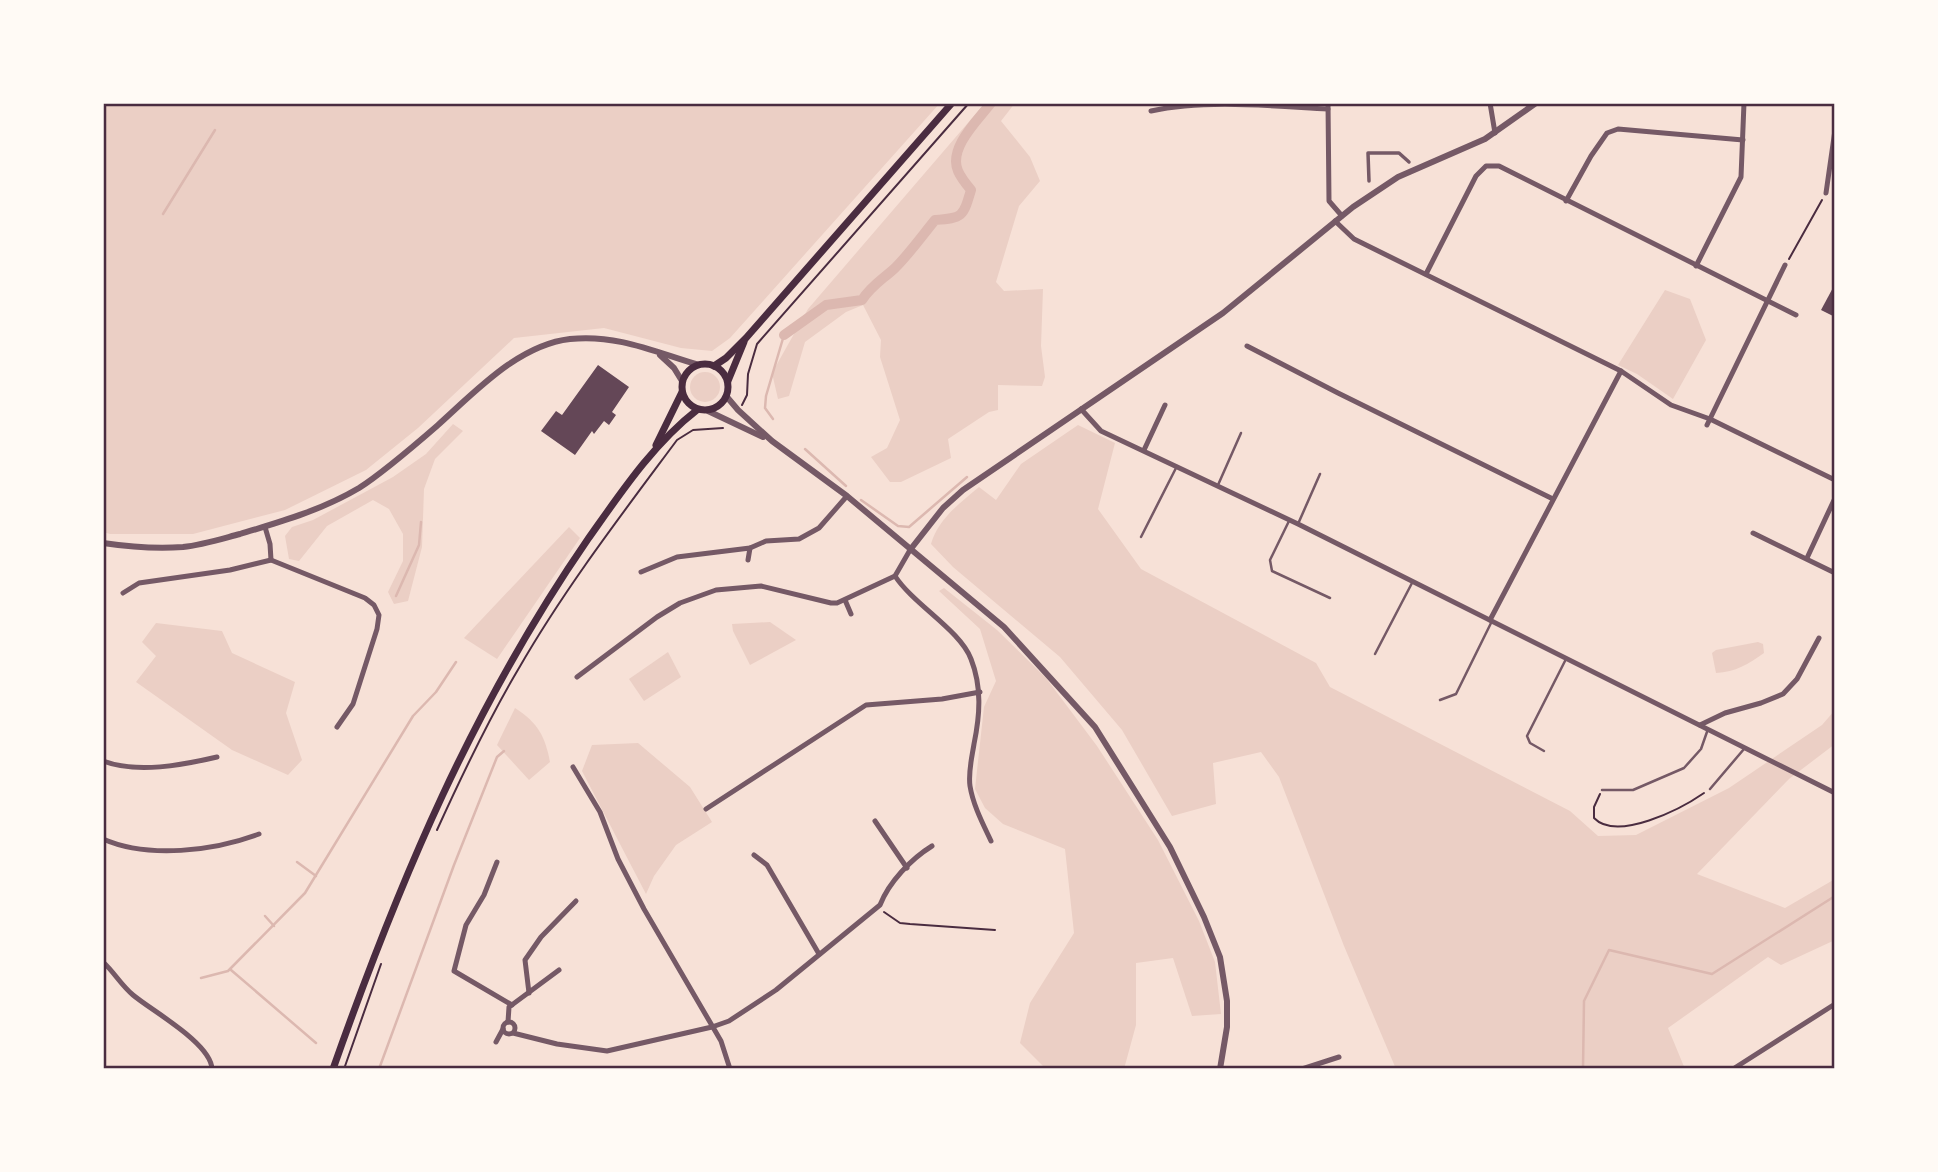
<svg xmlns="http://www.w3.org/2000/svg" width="1938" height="1172" font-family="Roboto,sans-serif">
<rect width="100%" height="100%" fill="#f7e1d7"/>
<g fill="#ebcfc5">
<path d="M103,103H940L730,338L712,351L681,348L604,328L514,338L418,428L366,470L285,510L193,534H110L103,532Z"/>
<path d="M985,103H1015L1001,121L1030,157L1040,181L1019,206L996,282L1004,291L1043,289L1041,346L1045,377L1042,386L998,385V410L989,412L948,439L951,458L901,482H890L871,457L887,448L900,420L880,357L881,340L863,305L846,312L805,342L789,396L778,399L772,373L808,309Z"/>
<path d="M1665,290L1690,299L1706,340L1673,399L1637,374L1618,365Z"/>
<circle cx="705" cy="387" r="15"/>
<path d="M453,424L463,431L435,459L424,489L422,547L408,601L394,604L388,592L403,561V534L389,509L373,500L327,526L299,561L289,559L285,536L292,527L313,520L393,477L426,454Z"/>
<path d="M1078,425L1115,443L1098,509L1141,569L1316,663L1330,687L1570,811L1598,836L1636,835L1729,788L1822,725L1835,710V744L1789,779L1697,874L1785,908L1835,879V940L1781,965L1768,957L1668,1028L1685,1069H1396L1344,946L1279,777L1261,752L1213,763L1216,804L1172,816L1122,730L1060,657L953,567L931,544C938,519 960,503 979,487L996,500L1021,464Z"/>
<path d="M569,527L580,538L497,659L464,638Z"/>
<path d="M944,588L997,630L1046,678L1097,746L1158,840L1199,921L1215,962L1221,1014L1192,1016L1173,958L1136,963V1025L1124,1069H1046L1020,1043L1030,1003L1074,933L1065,849L1003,824L985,808L975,789L984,707L996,681L980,629L939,591Z"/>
<path d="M770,622L796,640L750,665L733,631L732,624Z"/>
<path d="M156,623L222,631L232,653L295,682L286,713L302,760L288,775L232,750L136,682L156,656L142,642Z"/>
<path d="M1758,642L1763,644L1764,653C1748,664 1736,672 1716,673L1712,653L1716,650Z"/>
<path d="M668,652L681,677L644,701L629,679Z"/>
<path d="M515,708C538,723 545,736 550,762L529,780L497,745Z"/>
<path d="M638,743L690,787L712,822L676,845L654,876L646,894L582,771L592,745Z"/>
</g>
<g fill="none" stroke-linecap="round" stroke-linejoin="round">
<g stroke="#dcb8b0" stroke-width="2.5">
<path d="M163,214L215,130"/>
<path d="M773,419L765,408L766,396L784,335"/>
<path d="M805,449L846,486"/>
<path d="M861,500L898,526L909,527L967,477"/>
<path d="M396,596L419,545L421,522"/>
<path d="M297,862L316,876"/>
<path d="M265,916L274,926"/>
<path d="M231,970L316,1043"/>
<path d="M201,978L228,971L305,893L413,716L436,692L456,662"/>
<path d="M379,1069L454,865L497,757L504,751"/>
<path d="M1583,1069L1584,1001L1609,950L1712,974L1835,896"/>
</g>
<path stroke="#dcb8b0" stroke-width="10" d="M784,335L826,305L862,300C872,285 882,280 895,268C910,253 922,236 935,220C963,218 963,217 971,190C966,184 961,178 958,171C948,148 978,120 991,103"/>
</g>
<g fill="#644757">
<path d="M1835,284V317L1821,310Z"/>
<path d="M598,365L629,387L612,412L616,415L609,425L604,421L594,434L592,431L575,455L541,431L556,411L562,415Z"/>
</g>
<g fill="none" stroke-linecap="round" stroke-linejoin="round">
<g stroke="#4a2c40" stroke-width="2">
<path d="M1789,259L1822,200"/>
<path d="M742,405L747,395L748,374L757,344L969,103"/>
<path d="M1600,794L1594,807V818C1617,842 1681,809 1704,793"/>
<path d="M437,830C462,775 488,720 519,668C565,588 622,514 677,440L693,430L723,428"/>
<path d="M884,912L900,923L910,924L995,930"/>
<path d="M344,1069L381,964"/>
</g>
<g stroke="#755966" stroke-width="2.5">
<path d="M1218,485L1241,433"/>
<path d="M1289,521L1270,560L1272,571L1330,598"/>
<path d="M1298,524L1320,474"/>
<path d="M1141,537L1177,466"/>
<path d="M1375,654L1412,583"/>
<path d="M1440,700L1456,694L1492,621"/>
<path d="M1544,751L1530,743L1527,736L1566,659"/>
<path d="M1710,789L1744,749"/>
<path d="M1602,790H1633L1684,768L1701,749L1708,729"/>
</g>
<path stroke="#755966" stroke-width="3.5" d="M1369,181L1368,153H1399L1409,162"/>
<g stroke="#755966" stroke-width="5">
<path d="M1328,103L1329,201L1342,216"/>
<path d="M1490,103L1495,133"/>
<path d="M1151,111C1205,99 1272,106 1328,109"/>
<path d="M1826,193L1835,130"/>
<path d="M1566,201L1591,156L1607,133L1618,129L1743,140"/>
<path d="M1335,221L1354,239L1621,371L1671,405L1710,419L1835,480"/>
<path d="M1696,266L1741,177L1744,103"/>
<path d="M1426,274L1476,176L1486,166H1499L1796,315"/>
<path d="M1247,346L1338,393L1553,499"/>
<path d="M1081,409L1101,431L1298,524L1835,793"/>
<path d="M1707,425L1785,265"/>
<path d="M1144,450L1165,405"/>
<path d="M265,527L270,544L271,560"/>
<path d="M1753,533L1835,573"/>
<path d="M1807,558L1835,498"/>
<path d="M748,560L750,548"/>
<path d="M641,572L677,557L750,548L766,541L799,539L819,528L847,496"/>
<path d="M895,576C914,605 960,630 971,659C982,687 980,715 974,744C972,757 968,772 970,786C973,805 983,824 991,841"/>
<path d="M123,593L139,583L230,570L271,560L365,598L374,605L379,615L377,629L353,704L337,727"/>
<path d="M845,600L851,614"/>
<path d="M1490,620L1621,371"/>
<path d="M577,677L657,617L680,603L716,590L761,586L831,603H837L895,576L910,550"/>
<path d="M1700,725L1725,713L1761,703L1783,694L1797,679L1819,638"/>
<path d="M103,761C137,774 183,765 217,757"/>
<path d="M573,767L600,812L618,859L644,909L721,1041L730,1069"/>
<path d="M706,809L866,705L942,699L980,692"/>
<path d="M875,821L907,868"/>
<path d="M103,839C148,859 214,851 259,834"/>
<path d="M754,855L767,865L819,954"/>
<path d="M497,862L484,895L466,925L454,971L512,1005"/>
<path d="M103,962C114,972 121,985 133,995C152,1011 211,1043 212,1069"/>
<path d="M529,993L525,960L541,937L576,901"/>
<circle cx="509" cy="1028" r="6"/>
<path d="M508,1022L509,1007L559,970"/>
<path d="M513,1033L557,1044L607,1051L712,1027L729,1021L776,990L880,905C889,882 911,859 932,846"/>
<path d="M496,1042L503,1029"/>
<path d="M1302,1069L1339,1057"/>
<path d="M1733,1069L1835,1004"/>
</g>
<g stroke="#755966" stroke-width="6">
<path d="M660,355L674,368L682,381"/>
<path d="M727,397L738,410L772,441L847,496L1004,627L1095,727L1170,847L1204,917L1220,957L1227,1001V1027L1220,1069"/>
<path d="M708,411L763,437"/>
<path d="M103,543C130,547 156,549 183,547C202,545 221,539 240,534C280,522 322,510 359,488C384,472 415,445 438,425C475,392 518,345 570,339C617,334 655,352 699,365"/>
<path d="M910,550L943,508L963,490L1223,313L1353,207L1398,177L1485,139L1536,103"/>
</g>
<g stroke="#4a2c40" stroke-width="7">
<circle cx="705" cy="387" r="23"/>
<path d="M714,366L726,358L746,338L952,103"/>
<path d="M728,381L744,342"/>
<path d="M656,445L682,392"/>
<path d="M333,1069C400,879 473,706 588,539C620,494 653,444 697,410"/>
</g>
</g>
<rect width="1938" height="1172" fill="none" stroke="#fffaf5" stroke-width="210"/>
<rect x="105" y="105" width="1728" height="962" fill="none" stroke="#4a2c40" stroke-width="2.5"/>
</svg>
